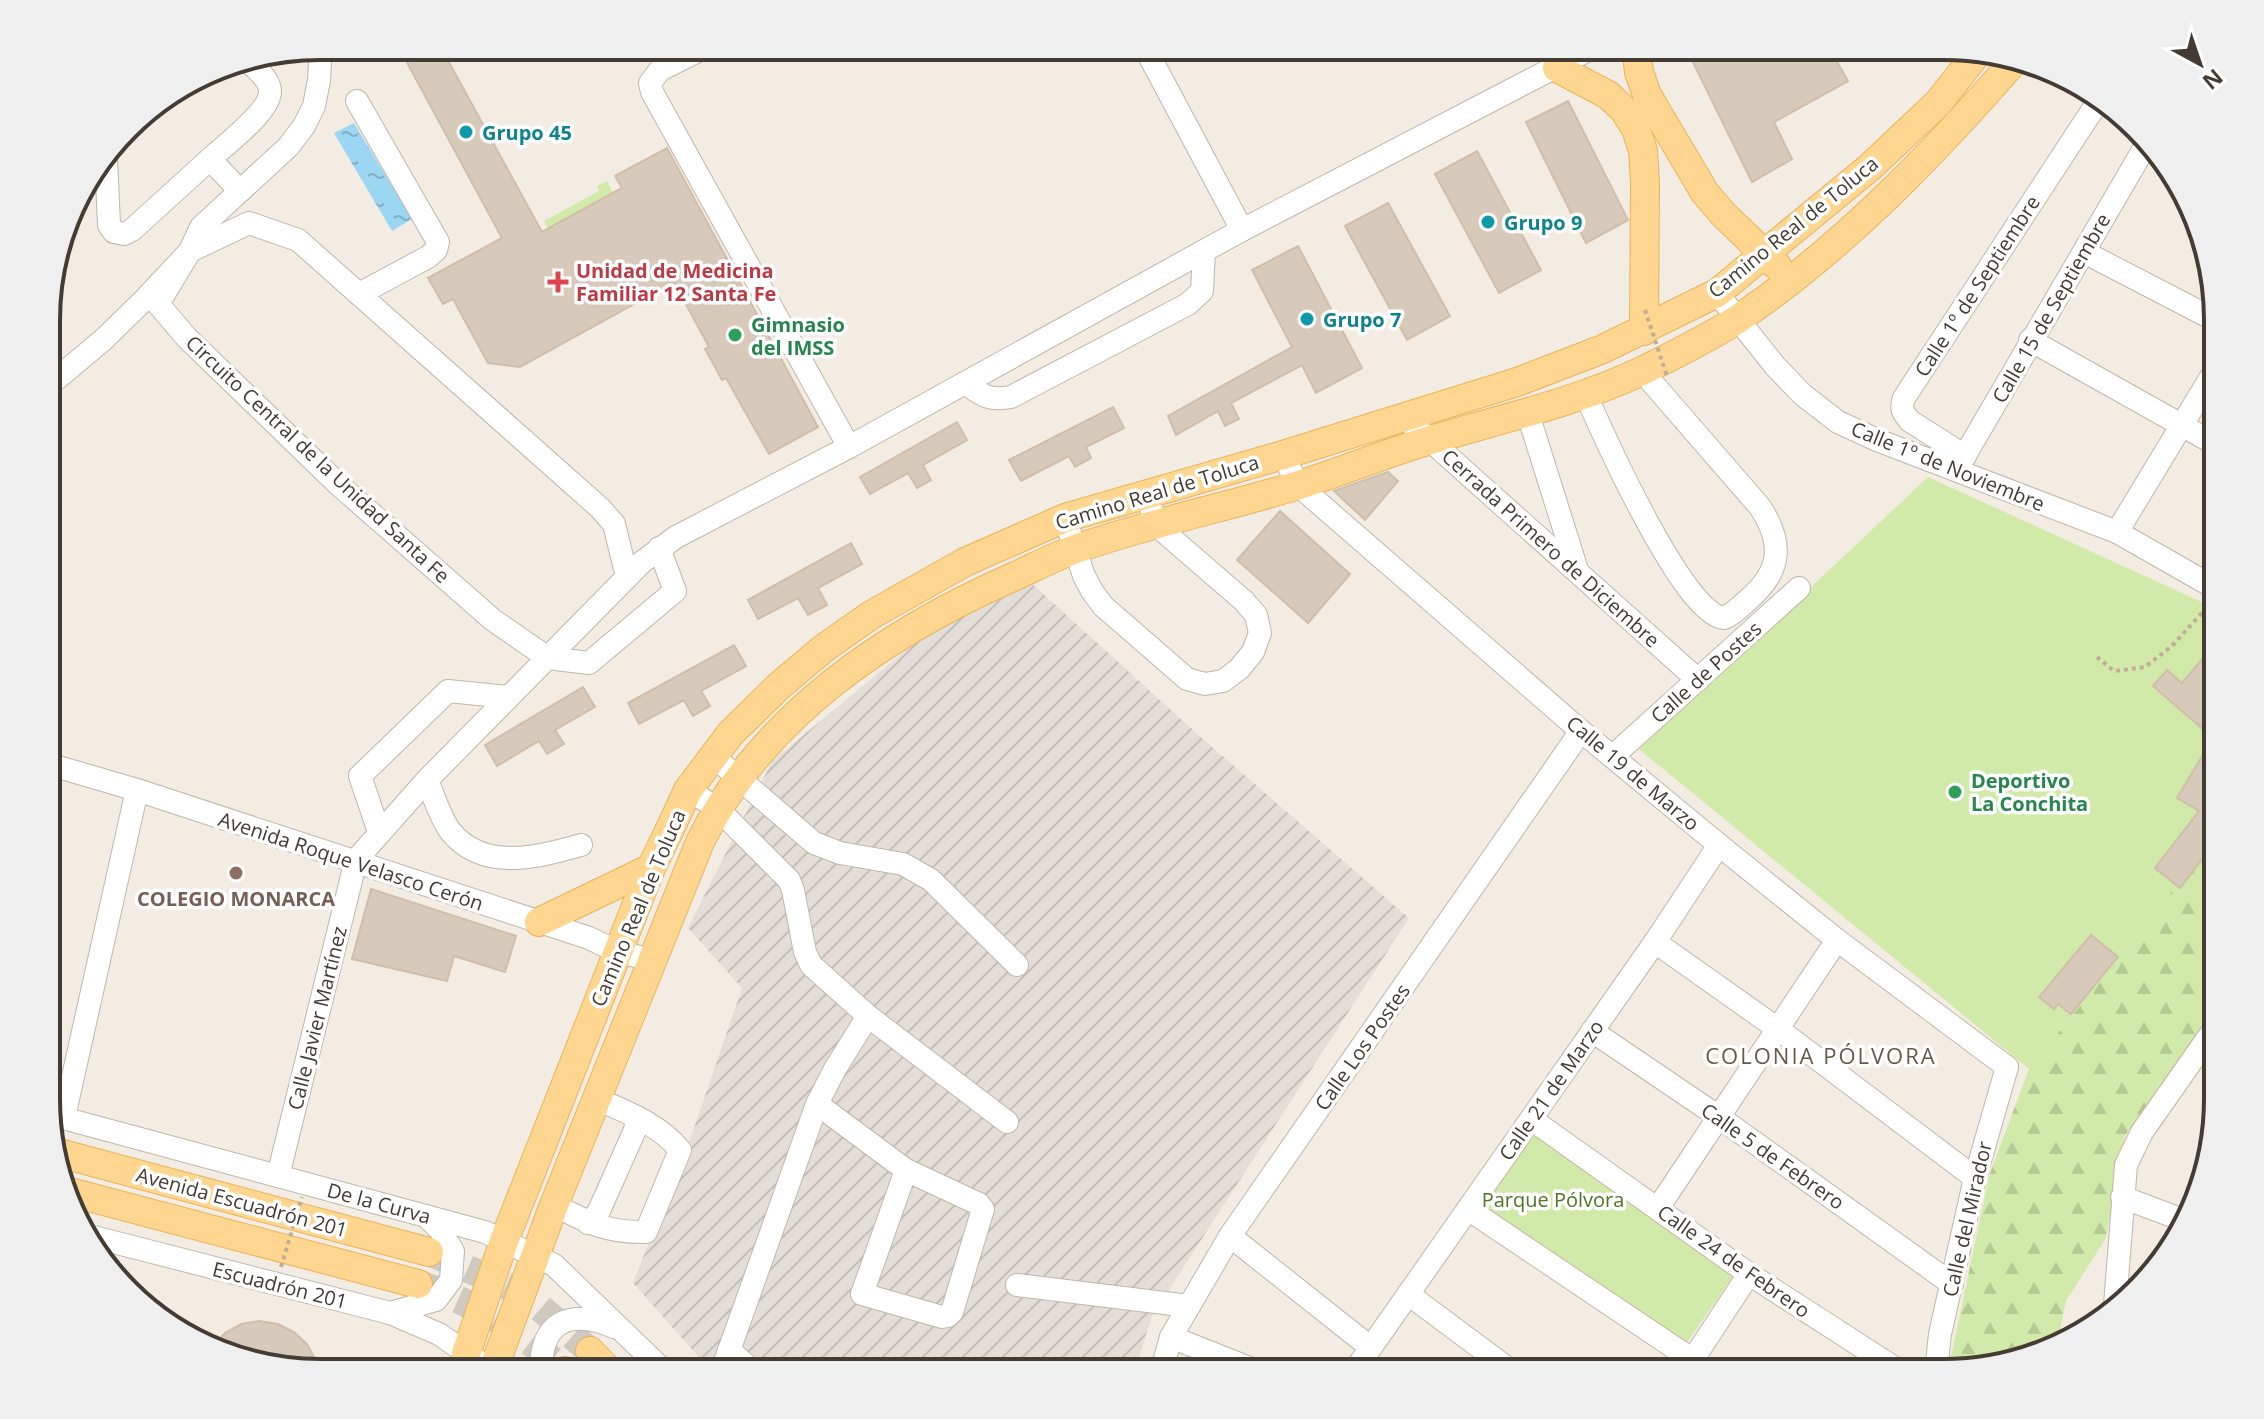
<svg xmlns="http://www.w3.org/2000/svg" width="2264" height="1419" font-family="'Open Sans',sans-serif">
<defs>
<pattern id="industrial-furrows" width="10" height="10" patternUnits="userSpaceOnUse" patternTransform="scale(2)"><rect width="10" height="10" fill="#e4ded8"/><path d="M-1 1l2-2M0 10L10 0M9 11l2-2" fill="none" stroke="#c5bfba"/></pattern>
<pattern id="forest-firs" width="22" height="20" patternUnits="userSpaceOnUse" patternTransform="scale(2)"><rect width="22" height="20" fill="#d1e9a9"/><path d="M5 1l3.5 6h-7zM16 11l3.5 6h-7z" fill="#b5c992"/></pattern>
<pattern id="water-ripples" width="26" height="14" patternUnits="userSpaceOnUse" patternTransform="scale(2)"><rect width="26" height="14" fill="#9bd6f3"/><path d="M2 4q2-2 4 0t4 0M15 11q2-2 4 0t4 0" fill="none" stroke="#80afc5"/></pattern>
</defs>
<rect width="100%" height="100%" fill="#f2ece3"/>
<path fill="url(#industrial-furrows)" d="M1017,570L1204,740L1409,918L1152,1316L1134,1373H713L633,1283L692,1134L742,988L688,928L772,761L910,647Z"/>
<path fill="url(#forest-firs)" d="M2217,835V1008L2125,1136L2106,1238L2066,1301L2057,1344L1962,1372H1948L1989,1176L2029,1069Z"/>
<g fill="#d1e9a9">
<path d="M607,181L613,193L548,229L544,221L599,191L597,186Z"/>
<path d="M59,249V330H48V285Z"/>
<path d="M1928,477L2217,609V835L2029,1069L1639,749Z"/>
<path d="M1529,1127L1734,1275L1685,1345L1478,1202Z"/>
</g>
<path fill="url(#water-ripples)" d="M354,123L412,219L392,231L334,133Z"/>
<g fill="#d7cabb" stroke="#cfbeab" stroke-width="2">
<path d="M398,46H440L542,232L622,188L615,176L667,148L818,427L769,454L726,378L722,380L705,349L709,347L674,282L520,367L488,363L453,299L443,304L428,278L502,238Z"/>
<path d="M1685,46H1828L1848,81L1774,122L1792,159L1752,182Z"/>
<path d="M1568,101L1628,220L1586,243L1526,122Z"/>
<path d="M1477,151L1541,270L1499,293L1435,174Z"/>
<path d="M1388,203L1450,316L1407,340L1345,226Z"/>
<path d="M1298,246L1362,368L1316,393L1302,365L1231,403L1239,419L1225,426L1218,411L1176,435L1168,416L1292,347L1252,270Z"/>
<path d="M1113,407L1124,428L1086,447L1091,458L1075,467L1069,456L1021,481L1009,460Z"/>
<path d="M957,422L967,440L923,465L931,480L917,488L908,473L870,494L860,477Z"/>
<path d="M1388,472L1398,481L1365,520L1334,491Z"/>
<path d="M1280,511L1350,574L1308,623L1237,560Z"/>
<path d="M851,543L862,564L818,588L827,605L808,615L798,598L758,619L748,600Z"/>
<path d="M2217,642V840L2180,888L2155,868L2199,811L2177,798L2213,738L2153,686L2167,670L2182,683Z"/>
<path d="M734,645L746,666L701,691L710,706L693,716L684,700L639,724L628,703Z"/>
<path d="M583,687L595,707L555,730L564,744L547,754L539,741L497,766L485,745Z"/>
<path d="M371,889L516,936L505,972L454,956L447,981L352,959Z"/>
<path d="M2091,935L2118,957L2071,1014L2058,1004L2054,1009L2039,997Z"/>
<path d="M259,1321L278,1324L294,1332L307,1344L316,1361L318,1373L248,1364L212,1347L225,1333L241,1324Z"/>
</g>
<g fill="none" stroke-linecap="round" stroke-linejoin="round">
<g stroke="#cfc9c0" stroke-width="28" stroke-dasharray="28 14" stroke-linecap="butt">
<path d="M429,1252L523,1293L590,1351"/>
<path d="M419,1284C478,1305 514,1326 561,1368"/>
</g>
<defs>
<g id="minor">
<path d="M708,46L660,70L650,83L652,92L849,447"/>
<path d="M1144,46L1242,230"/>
<path d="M357,101L438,242L436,250L428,257L359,294"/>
<path d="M106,158L109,225L114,232L124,234L132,230L210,159"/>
<path d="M240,191L210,159C225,145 271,111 270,91C270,79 256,69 247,60"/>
<path d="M2084,252L2217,321"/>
<path d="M1717,293L1775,366L1803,395L1838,422L1877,440L2117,532L2217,589"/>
<path d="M2030,340L2217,445"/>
<path d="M965,383C982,396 990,401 1011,397L1188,304L1202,291L1204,251"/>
<path d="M48,386L103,340L146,298L190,251L201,227L288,147L304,126L314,106L319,80L321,46"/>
<path d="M1585,393C1602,432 1684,616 1724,618C1734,614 1741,606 1750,598C1782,570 1783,542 1760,507L1642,371"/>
<path d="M1528,414L1577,570"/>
<path d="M1404,417L1698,680"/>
<path d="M1283,455L1298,485L1581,731L1719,845L1837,940L2007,1067L1975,1178L1940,1334L1936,1372"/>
<path d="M1965,456L1910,421C1903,413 1900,409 1904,398L2101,97"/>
<path d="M1957,469L2146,145"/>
<path d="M1065,518L1084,576L1092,591L1103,606L1187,679L1205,684L1223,681L1239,669L1253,652L1260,633L1256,615L1244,601L1156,525L1147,494"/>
<path d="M2117,532L2217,367"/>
<path d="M627,577L614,524L600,508L298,240L249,223L190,251L158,304L187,338L339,485L493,620L548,658L589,663L675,591L659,548"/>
<path d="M1613,756L1799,588"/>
<path d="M714,757L814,843L840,853L903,864L931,880L1017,965"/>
<path d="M48,764L137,790L589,938L618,952L653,960"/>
<path d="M427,780C434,796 440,818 451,832C484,872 538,857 581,845"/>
<path d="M688,790L717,808L789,880L793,890L805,952L811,965L868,1016L1007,1122"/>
<path d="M379,832L360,776L448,691L508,697"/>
<path d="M1655,942L1778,1029L1975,1178"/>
<path d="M1592,1031L1719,1117L1952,1284"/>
<path d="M817,1104L906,1170L862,1294L942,1317L948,1316L952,1312L983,1209L979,1204L906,1170"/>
<path d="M48,1114L485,1232L554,1265L666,1373"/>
<path d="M64,1117L137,790"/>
<path d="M1531,1119L1749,1274L1901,1372"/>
<path d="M278,1176L356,860L427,780L642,562L676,537L849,447L1242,230L1596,46"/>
<path d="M2122,1197L2183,1220"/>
<path d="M554,1205C589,1223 607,1233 646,1232L680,1150C659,1124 626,1112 597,1099"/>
<path d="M1658,1208L1837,940"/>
<path d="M1468,1209L1712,1373"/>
<path d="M588,1223L598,1213L635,1130L637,1117"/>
<path d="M86,1235L390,1313L439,1334L478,1361"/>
<path d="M1230,1236L1370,1347"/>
<path d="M1017,1285L1189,1306"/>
<path d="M1408,1294L1514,1373"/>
<path d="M2115,1305L2126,1165L2142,1132L2217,1025"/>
<path d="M390,1313L436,1300L451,1280L453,1251L440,1230L426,1216"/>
<path d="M1171,1337L1262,1373"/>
<path d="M729,1350L755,1373"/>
<path d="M541,1373C540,1320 570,1309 614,1327"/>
<path d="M721,1373L817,1104L835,1069L868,1016"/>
<path d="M1161,1373L1171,1337L1230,1236L1581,731"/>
<path d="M1353,1373L1655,942L1719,845"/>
<path d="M1684,1373L1749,1274"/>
</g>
<g id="major">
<path d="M1636,46L1639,72L1647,95L1705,193L1724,215L1777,266"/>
<path d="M1557,68L1608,95L1624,110L1636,129L1643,151L1645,183L1644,331"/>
<path d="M539,922L651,868"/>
<path d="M55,1152L429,1252"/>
<path d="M70,1192L418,1284"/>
<path d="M590,1351L611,1373"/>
<path d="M565,1371L566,1373"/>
<path d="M465,1373L466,1354L504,1241L651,868L670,829L688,790L731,733L779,686L824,648L871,615L965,562L1065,518L1283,455L1517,382L1603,349L1717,293L1870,167L1938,103L1978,52"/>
<path d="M492,1373L554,1205L700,842C762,716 888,632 1013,577C1035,567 1056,556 1078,548C1151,523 1226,507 1299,485C1344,471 1388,452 1434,439C1504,418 1577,402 1644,370C1676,354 1711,337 1741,317C1845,246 1935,152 2017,58"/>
</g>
</defs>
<use href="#minor" stroke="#c1b6a8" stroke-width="24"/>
<use href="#major" stroke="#e9b35a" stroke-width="30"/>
<path stroke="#c0ae95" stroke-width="4" stroke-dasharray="4 4" stroke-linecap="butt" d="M2097,657L2114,671L2145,667L2172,646L2209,605"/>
<use href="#minor" stroke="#fff" stroke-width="22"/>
<use href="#major" stroke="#ffd68f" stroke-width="28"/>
<g stroke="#c0ae95" stroke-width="4" stroke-dasharray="4 4" stroke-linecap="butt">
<path d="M1645,310L1667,376"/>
<path d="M281,1267L302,1197"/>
</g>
</g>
<g fill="#0f9aa8" stroke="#fff" stroke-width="3">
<circle cx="466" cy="132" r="8"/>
<circle cx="1488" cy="222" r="8"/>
<circle cx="1307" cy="319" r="8"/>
</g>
<path fill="#e0444e" stroke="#fff" stroke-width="3" d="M554 270h8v8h8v8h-8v8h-8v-8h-8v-8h8z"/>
<g fill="#2e9e5b" stroke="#fff" stroke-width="3">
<circle cx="735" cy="335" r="8"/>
<circle cx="1955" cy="792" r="8"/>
</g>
<circle fill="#8d6e63" stroke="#fff" stroke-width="3" cx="236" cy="873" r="8"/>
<g text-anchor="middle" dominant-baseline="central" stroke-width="7" stroke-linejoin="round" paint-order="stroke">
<g font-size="20" font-weight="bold" fill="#0d838f" stroke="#fff" text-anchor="start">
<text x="482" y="132">Grupo 45</text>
<text x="1504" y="222">Grupo 9</text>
<text x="1323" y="319">Grupo 7</text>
</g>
<g font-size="20" fill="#443c33" stroke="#fff">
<text transform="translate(1793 227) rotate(-39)">Camino Real de Toluca</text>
<text transform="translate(1977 286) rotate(-57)">Calle 1º de Septiembre</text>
<text transform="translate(2051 308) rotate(-60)">Calle 15 de Septiembre</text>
<text transform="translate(318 459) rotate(43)">Circuito Central de la Unidad Santa Fe</text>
<text transform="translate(1948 466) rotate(22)">Calle 1º de Noviembre</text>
<text transform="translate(1157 492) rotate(-17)">Camino Real de Toluca</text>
<text transform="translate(1551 548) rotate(42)">Cerrada Primero de Diciembre</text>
<text transform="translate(1706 672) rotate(-42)">Calle de Postes</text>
<text transform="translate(1633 773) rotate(40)">Calle 19 de Marzo</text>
<text transform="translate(351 861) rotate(18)">Avenida Roque Velasco Cerón</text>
<text transform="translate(638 908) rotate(-67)">Camino Real de Toluca</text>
<text transform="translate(317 1018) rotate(-76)">Calle Javier Martínez</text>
<text transform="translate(1362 1047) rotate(-55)">Calle Los Postes</text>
<text transform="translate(1551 1090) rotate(-55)">Calle 21 de Marzo</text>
<text transform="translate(1773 1156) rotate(35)">Calle 5 de Febrero</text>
<text transform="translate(242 1202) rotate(15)">Avenida Escuadrón 201</text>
<text transform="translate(379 1203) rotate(15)">De la Curva</text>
<text transform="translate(1967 1219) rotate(-77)">Calle del Mirador</text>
<text transform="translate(1734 1261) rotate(35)">Calle 24 de Febrero</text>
<text transform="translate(280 1285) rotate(14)">Escuadrón 201</text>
</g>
<g font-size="20" font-weight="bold" fill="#be3a42" stroke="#fff" text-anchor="start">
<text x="576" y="270">Unidad de Medicina<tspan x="576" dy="23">Familiar 12 Santa Fe</tspan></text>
</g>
<g font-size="20" font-weight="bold" fill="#27864d" stroke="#fff" text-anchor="start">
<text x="751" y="324">Gimnasio<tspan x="751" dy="23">del IMSS</tspan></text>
<text x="1971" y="780">Deportivo<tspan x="1971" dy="23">La Conchita</tspan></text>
</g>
<g font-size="20" font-weight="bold" fill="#785e54" stroke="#fff">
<text x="236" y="898">COLEGIO MONARCA</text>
</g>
<g font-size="20" fill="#4a7824" stroke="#fff">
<text x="1553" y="1199">Parque Pólvora</text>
</g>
<g font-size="22" letter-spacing="2" fill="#675949" stroke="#fff">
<text x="1821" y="1055">COLONIA PÓLVORA</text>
</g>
</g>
<path d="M0 0H2264V1419H0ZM320 60H1944A260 260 0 0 1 2204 320V1099A260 260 0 0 1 1944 1359H320A260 260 0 0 1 60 1099V320A260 260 0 0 1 320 60Z" fill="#f0efef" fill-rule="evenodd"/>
<path fill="none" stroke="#443c33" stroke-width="4" d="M320 60H1944A260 260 0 0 1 2204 320V1099A260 260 0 0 1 1944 1359H320A260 260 0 0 1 60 1099V320A260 260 0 0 1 320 60Z"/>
<g transform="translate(2200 64) rotate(140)" stroke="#ffffff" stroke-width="6" paint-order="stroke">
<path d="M0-6L14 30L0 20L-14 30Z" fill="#443c33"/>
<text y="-12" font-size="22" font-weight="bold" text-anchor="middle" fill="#443c33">N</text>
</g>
</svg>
